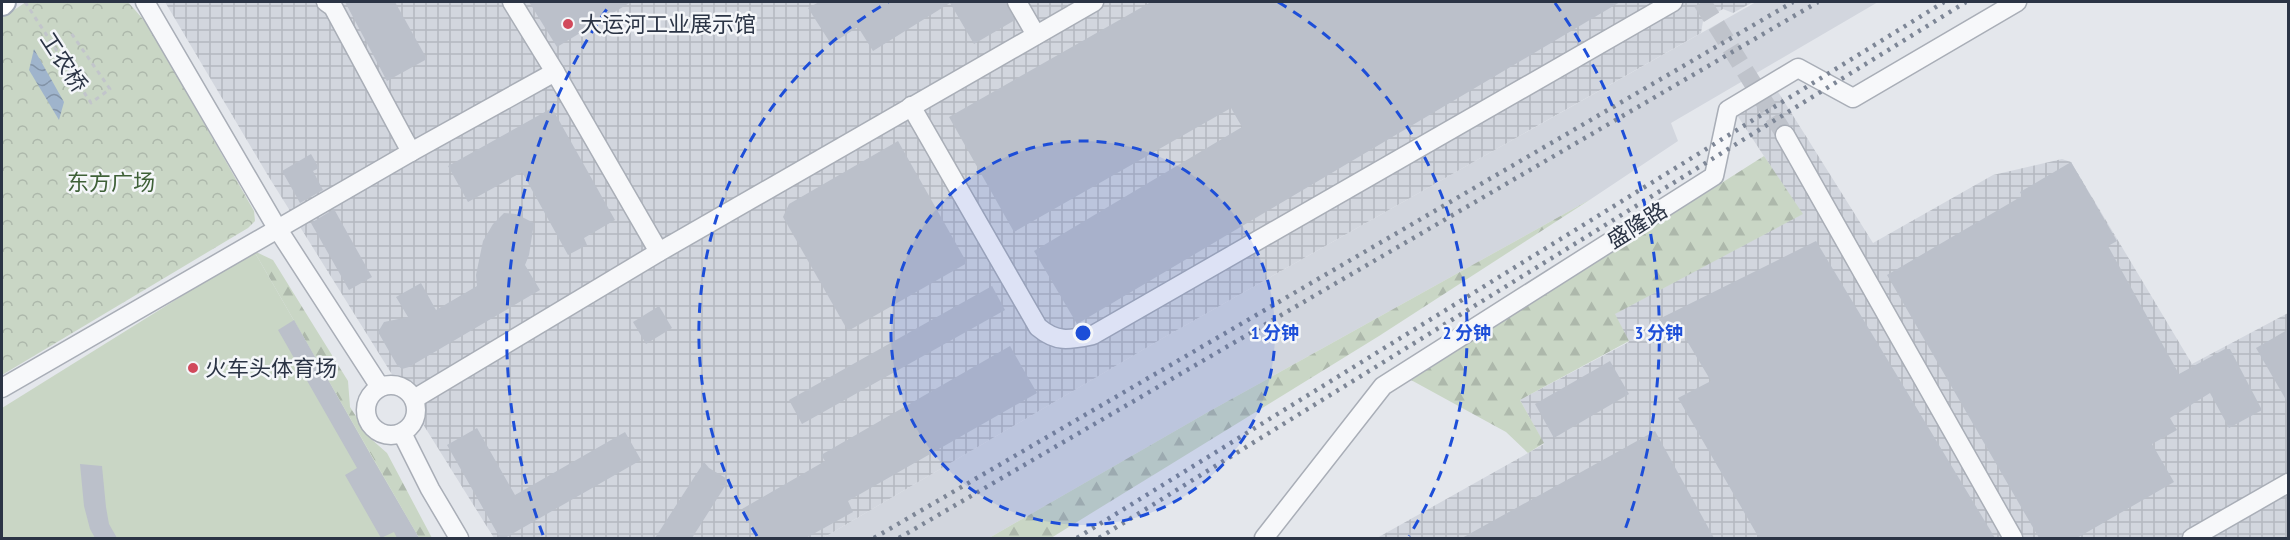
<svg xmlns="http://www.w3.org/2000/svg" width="2290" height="540" font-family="'PT Sans Narrow','Noto Sans SC',sans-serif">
<defs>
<pattern id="industrial-grid" width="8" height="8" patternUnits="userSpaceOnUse" patternTransform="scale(1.5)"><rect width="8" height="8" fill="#d2d6de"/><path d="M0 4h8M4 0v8" fill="none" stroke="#b4b8c0"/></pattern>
<pattern id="forest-firs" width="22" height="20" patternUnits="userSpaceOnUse" patternTransform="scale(1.5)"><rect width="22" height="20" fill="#c9d6c5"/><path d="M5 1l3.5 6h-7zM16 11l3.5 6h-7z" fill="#adb8ab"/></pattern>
<pattern id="park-crowns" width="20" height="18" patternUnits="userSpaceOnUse" patternTransform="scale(1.5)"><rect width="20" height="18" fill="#c9d6c5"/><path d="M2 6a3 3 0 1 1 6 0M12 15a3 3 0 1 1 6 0" fill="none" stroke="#adb8ab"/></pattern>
<pattern id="water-waves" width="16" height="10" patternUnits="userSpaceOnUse" patternTransform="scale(1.5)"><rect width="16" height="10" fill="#9fb4cc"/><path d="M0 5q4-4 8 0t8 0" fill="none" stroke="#8293a7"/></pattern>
</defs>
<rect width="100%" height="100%" fill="#e4e7ec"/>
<path fill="#d2d6de" d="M1756,2H1878L1671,123L1678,141L1591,199L1208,412L989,538H823L1163,338Z"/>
<g fill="url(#industrial-grid)">
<path d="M165,2H1753L1733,13L1723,9L1703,21L1701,33L1163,338L823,538H494L267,174Z"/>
<path d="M1775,87L1873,243L1993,175L2062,159L2071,162L2192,364L2288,313V538H1377L1544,444L1520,400L1629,342L1614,314L1802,214L1735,112Z"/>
</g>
<g fill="url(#forest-firs)">
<path d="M1764,156L1803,214L1615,314L1629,341L1520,400L1544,443L1528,453L1506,432L1411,380Z"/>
<path d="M1591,199L1379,336L1051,538H989L1208,412Z"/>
<path d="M254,251L273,260L348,381L350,407L370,438L387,453L432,538H419Z"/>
</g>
<path fill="url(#park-crowns)" d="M26,2H128L149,26L254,211L255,221L248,228L2,375V18Z"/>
<path fill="#c9d6c5" d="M254,251L419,538H2V408Z"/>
<path fill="url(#water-waves)" d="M34,49L64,102L59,120L29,70Z"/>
<g fill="#bbc0ca">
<path d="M345,2H395L427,59L387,81Z"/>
<path d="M529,2H631L557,47Z"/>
<path d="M819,2H1006L1015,20L974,44L950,3L873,51L858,27L831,44L808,8Z"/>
<path d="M1151,2H1620L1077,324L1034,251L1242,127L1231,108L1014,232L949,117Z"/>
<path d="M552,108L615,220L584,238L587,245L568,255L522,172L468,202L448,166Z"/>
<path d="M898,141L967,263L848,331L783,217L789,204Z"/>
<path d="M311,154L319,168L313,171L323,190L300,203L282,171Z"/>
<path d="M2071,162L2117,241L2108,246L2179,374L2225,349H2230L2262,410L2229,428L2210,393L2170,418L2177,430L2152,444L2174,482L2077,538H2039L1887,275L2022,196L2020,192Z"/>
<path d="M334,209L372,277L349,290L311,223Z"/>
<path d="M504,213L516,214L534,223L529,255L525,265L540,290L409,367L402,369L397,365L378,332L384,322L408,317L396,297L421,283L436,310L477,286L476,275L483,241L493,224Z"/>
<path d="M1816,241L1995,538H1759L1678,398L1711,381L1684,336L1674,342L1659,319Z"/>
<path d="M992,286L1005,310L802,424L789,400Z"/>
<path d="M659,306L672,328L646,344L633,322Z"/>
<path d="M294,320L373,459L419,538H397L394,532L381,538L345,475L357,468L278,330Z"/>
<path d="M2289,329V405L2256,348Z"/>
<path d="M1010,346L1037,393L848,501L853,512L806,538H758L742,509L825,461L821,455Z"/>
<path d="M1610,361L1629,394L1554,438L1535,404Z"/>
<path d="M477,428L515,495L625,432L641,460L505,538H500L447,445Z"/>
<path d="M1655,431L1714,538H1462Z"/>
<path d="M704,462L709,468L729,480L692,538H655Z"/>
<path d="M80,464L102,466L106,507L109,524L117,538H95L90,529L84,506Z"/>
</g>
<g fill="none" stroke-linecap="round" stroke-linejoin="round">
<path stroke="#bfc3cb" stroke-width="18" stroke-dasharray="18 9" stroke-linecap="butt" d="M1702,2L1785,135"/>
<defs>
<g id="minor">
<path d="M145,2L277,228L380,387"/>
<path d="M326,2L333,7L411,152"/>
<path d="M512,2L555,72"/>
<path d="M1017,2L1036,35"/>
<path d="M911,106L1038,327C1057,343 1069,340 1093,335L1673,2"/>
<path d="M1785,135L2013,538"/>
<circle cx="391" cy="410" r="25"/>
<path d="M2,388L411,152L555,72L659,252"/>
<path d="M414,399L659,252L1094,2"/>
<path d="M402,433L430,489L459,538"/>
<path d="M1264,538L1383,386L1714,176L1728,110L1798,68L1853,98L2017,2"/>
<path d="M2192,538L2288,483"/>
</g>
<path id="major" d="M2,4L4,2"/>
</defs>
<use href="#minor" stroke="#a9aeb7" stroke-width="21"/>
<use href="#major" stroke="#a3abb8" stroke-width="26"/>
<path stroke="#c2c5cb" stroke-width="3" stroke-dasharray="4.5 4.5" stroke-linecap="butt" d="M25,2L91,103L110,89L69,30"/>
<use href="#minor" stroke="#f7f8fa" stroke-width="18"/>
<use href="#major" stroke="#fff" stroke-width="22"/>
<g stroke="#7d8696" stroke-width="4.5" stroke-dasharray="3 6" stroke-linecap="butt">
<path d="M874,538L1793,2"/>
<path d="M899,538L1818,2"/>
<path d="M1077,538L1944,2"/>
<path d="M1099,538L1966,2"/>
</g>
</g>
<circle cx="1083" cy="333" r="192" fill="#1d4ed8" fill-opacity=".12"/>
<g fill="none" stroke="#1d4ed8" stroke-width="3" stroke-dasharray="10 8">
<circle cx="1083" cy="333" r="192"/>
<path d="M757 536A384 384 0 0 1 888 2M1278 2A384 384 0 0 1 1409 536"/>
<path d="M543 535A576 576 0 0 1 611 3M1555 3A576 576 0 0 1 1623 535"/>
</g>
<g fill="#d1495b" stroke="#f4f6f9" stroke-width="2">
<circle cx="568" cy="24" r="6"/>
<circle cx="193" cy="368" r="6"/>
</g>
<g text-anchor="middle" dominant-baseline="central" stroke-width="5" stroke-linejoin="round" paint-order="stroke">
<g font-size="22" fill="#2b3445" stroke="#f4f6f9" text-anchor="start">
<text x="580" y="24">大运河工业展示馆</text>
<text x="205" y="368">火车头体育场</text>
</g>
<g font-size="22" fill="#2b3445" stroke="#f4f6f9">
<text transform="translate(64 62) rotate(57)">工农桥</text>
<text transform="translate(1637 225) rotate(-32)">盛隆路</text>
</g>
<g font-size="22" fill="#3f6138" stroke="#f4f6f9">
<text x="111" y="182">东方广场</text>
</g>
</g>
<circle cx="1083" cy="333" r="9" fill="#1d4ed8" stroke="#f4f6f9" stroke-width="3"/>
<g font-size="18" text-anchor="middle" font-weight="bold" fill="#1d4ed8" stroke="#f4f6f9" stroke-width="5" stroke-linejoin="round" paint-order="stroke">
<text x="1275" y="339">1 分钟</text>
<text x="1467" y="339">2 分钟</text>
<text x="1659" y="339">3 分钟</text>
</g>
<rect width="2290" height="540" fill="none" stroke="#2b3445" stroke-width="6"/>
</svg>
